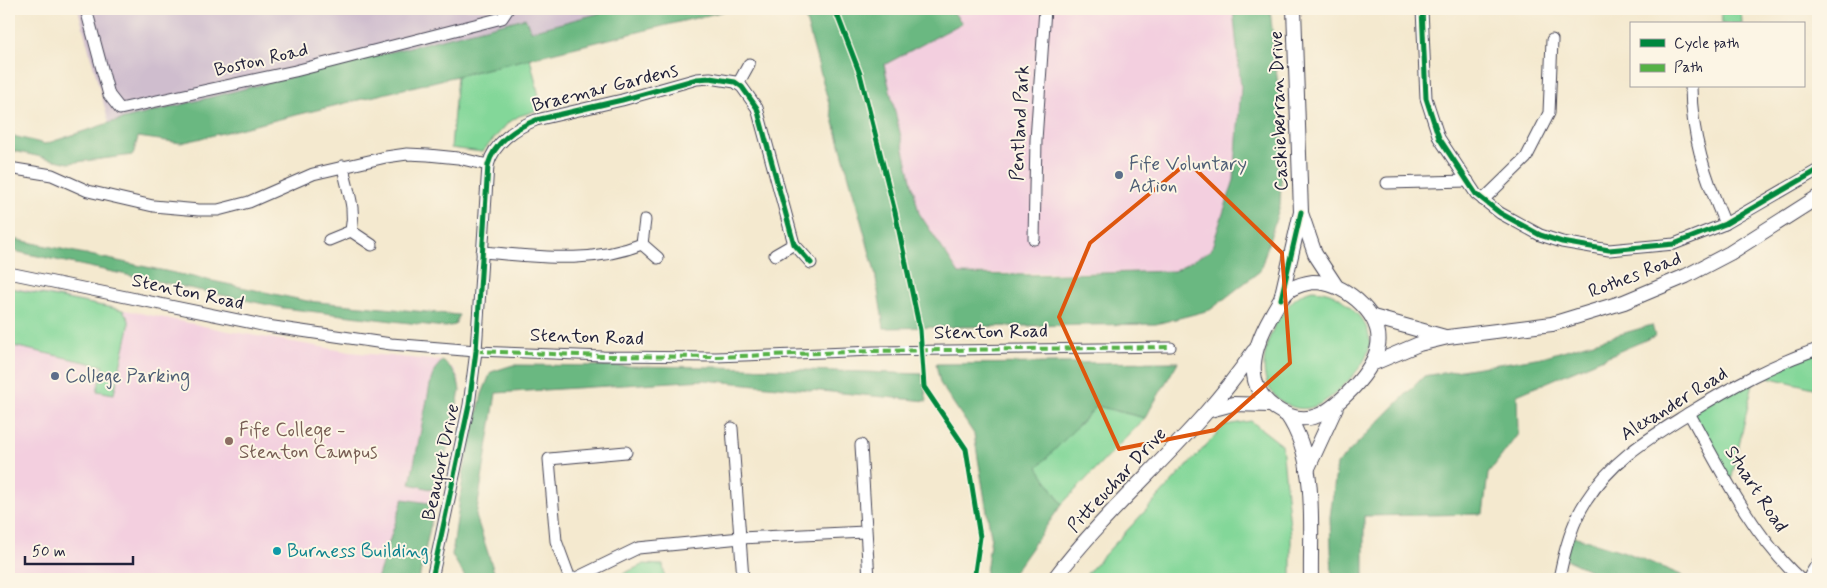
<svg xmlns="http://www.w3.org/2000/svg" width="1827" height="588" font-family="Mynerve,sans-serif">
<rect width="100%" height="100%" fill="#fcf5e5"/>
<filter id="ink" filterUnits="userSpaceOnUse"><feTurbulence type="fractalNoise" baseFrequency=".02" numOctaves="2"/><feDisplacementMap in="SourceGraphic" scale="10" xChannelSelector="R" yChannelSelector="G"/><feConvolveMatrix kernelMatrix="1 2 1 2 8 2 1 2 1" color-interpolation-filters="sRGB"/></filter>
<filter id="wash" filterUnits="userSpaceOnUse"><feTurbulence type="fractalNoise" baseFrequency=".0096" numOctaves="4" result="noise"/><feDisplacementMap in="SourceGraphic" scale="20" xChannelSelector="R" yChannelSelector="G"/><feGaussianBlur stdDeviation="1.12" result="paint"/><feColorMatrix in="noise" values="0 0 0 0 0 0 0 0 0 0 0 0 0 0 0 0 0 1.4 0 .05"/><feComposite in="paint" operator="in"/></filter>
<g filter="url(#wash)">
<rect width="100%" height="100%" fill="#f4e9cf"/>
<g fill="#f3cfdf">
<path d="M866,9H1233L1241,87L1234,180L1211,250L1174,271L959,274L919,213Z"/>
<path d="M18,288L228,331L350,352L442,361L454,369L459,379L460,391L419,579H16L9,577V289Z"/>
</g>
<path fill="#cfbdce" d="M78,9H616L531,31L525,18L109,123Z"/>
<g fill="#83d799" stroke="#527c6a">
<path d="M1721,9H1741L1742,24H1722Z"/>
<path d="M530,58L542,109L519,116L508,123L482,152L451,148L457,76Z"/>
<path d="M10,288L123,310L129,320V327L114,394L97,391L103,366L9,345Z"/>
<path d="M1312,290C1331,291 1339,296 1352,309C1381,336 1371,358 1346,383C1329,400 1309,418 1284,403C1276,398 1270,391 1267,383C1255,354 1281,297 1312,290Z"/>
<path d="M1818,349V389L1755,374L1730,486L1689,413C1730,387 1772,364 1818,349Z"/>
<path d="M1097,406L1145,418L1062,504L1037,467Z"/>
<path d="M1251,421L1282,445L1291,536V579H1082L1225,425Z"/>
<path d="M644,564L663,565L665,579H612Z"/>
</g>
<g fill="#6ab881" stroke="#466d5e">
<path d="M616,9H733L181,143L138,137L133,155L69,163L9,150V135L45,144L109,123L525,18L531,31Z"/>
<path d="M803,9H951L962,23L884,65L919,213L959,274L1030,275L1174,271L1211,250L1234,180L1241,87L1233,9H1270L1283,136L1280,205L1260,271L1210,310L1156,324L884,328L875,272Z"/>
<path d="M9,238L307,301L459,315L455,325L444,327L283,308L9,250Z"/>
<path d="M1652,325L1655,336L1517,395L1518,434L1488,474L1483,514L1364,516V579H1332L1330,517L1337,464L1424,376L1542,357Z"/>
<path d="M442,361C455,369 458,376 460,391L438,491L410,484L431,380L435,369Z"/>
<path d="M1178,362L1145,418L1097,406L1038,467L1062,504L1009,579H985L991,536L974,434L940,383L936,364Z"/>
<path d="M513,365L716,367L922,374L927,401L704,380L496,393L476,516L496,578L465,577L452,555L464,470L482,394L491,372Z"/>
<path d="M403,499L435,504L419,579H377Z"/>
<path d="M1570,535L1628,553L1681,575L1683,579H1609L1563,558Z"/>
</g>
</g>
<g filter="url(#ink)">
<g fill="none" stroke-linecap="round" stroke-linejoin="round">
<defs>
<path id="pedestrian" d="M476,351L603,356L716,357L874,351L1171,347"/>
<g id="minor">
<path d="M86,9L109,95L120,109L295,71L502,18L508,9"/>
<path d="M1422,9L1426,98L1439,138L1476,194L1500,213L1540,235L1562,242L1609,250L1674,244L1725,224L1818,170"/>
<path d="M738,84L749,64"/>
<path d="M1691,86C1691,135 1706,179 1725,224"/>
<path d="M343,166C347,191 356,205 351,231"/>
<path d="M9,168L52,175L88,191L153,206L199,210H218L249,202L313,174L386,157L407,154L428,155L458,158L488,165"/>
<path d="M1387,183L1468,181"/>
<path d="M1483,200L1526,158L1549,113L1552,40"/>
<path d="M351,231L372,245"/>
<path d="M1034,239L1036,140L1045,9"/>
<path d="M329,240L351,231"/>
<path d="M642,244L645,220"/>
<path d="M482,252C536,256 589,265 642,244L658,258"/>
<path d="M775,255L794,244"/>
<path d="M9,273L267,326L391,344L476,351"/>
<path d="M1689,413C1720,469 1753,536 1800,579"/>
<path d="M732,428L743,579"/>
<path d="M861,445L869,579"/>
<path d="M432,579L469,405L476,351L488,165C494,143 515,128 536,120L622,100L697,79L710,78L735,82L742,87L757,108L794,244L811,263"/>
<path d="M570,579L556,541L549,459L626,452"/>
<path d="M574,579L638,548L741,538L865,532"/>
<path d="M1559,579C1564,552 1571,524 1586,501C1613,459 1648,439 1689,413C1731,387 1772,364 1818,349"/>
<path d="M1808,579L1818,562"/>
</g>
<g id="tertiary">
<path d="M1301,213L1315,254L1336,286"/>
<path d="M1313,282C1330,282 1344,289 1357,300C1391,330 1381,358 1353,388C1330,412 1308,431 1275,408C1241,384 1254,346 1271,316C1276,307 1282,295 1291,289C1298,285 1305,283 1313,282Z"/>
<path d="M1281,299L1301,212L1294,9"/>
<path d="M1373,317L1445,337"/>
<path d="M1374,363L1419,344L1448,337L1552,324L1624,302L1686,276L1730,253L1818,197"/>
<path d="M1210,410L1233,404L1270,405"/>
<path d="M1287,415C1318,460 1310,526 1311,579"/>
<path d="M1307,470L1336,407"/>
<path d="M1054,579C1115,498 1197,436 1254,351"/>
</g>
</defs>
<use href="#pedestrian" stroke="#424051" stroke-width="11"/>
<use href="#minor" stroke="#424051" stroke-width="13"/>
<use href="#tertiary" stroke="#424051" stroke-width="16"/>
<use href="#pedestrian" stroke="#fff" stroke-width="9"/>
<use href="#minor" stroke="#fff" stroke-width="11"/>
<use href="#tertiary" stroke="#fff" stroke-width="14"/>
<path stroke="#55b146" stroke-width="4" stroke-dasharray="8 4" stroke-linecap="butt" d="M476,351L603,356L716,357L874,351L1171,347"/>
<defs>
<g id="cycleway">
<path d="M835,9L860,74L895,212L920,330L924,387L966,449L980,537L974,579"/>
<path d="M1422,9L1426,98L1439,138L1476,194L1500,213L1540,235L1562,242L1609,250L1674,244L1725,224L1818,170"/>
<path d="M1281,299L1301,212"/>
<path d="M432,579L469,405L476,351L488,165C494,143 515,128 536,120L622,100L697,79L710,78L735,82L742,87L757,108L794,244L811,263"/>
</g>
</defs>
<use href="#cycleway" stroke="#fcf5e5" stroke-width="8"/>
<use href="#cycleway" stroke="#00873e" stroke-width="5"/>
</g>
</g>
<path fill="none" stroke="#de560e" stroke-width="4" stroke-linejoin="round" d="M1188,162L1282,253L1290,363L1215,430L1119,449L1059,317L1090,243Z"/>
<g fill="#5c6f8a" stroke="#fcf5e5" stroke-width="2">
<circle cx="1119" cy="175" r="5"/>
<circle cx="55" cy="376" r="5"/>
</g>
<circle fill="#8d6e63" stroke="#fcf5e5" stroke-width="2" cx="229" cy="441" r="5"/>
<circle fill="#0f9aa8" stroke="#fcf5e5" stroke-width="2" cx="277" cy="551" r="5"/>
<g text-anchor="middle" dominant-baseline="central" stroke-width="4" stroke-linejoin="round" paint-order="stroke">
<g font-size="19" fill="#22223b" stroke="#fcf5e5">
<text transform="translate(261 60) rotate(-13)">Boston Road</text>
<text transform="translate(605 88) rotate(-14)">Braemar Gardens</text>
<text transform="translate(1279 111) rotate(-92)">Caskieberran Drive</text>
<text transform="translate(1020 123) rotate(-87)">Pentland Park</text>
<text transform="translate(1635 275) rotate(-21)">Rothes Road</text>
<text transform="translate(188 292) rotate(12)">Stenton Road</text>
<text transform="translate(991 332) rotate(-1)">Stenton Road</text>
<text transform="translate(587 337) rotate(2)">Stenton Road</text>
<text transform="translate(1674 404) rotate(-32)">Alexander Road</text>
<text transform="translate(441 462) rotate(-78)">Beaufort Drive</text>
<text transform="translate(1117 480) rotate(-47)">Pitteuchar Drive</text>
<text transform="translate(1756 489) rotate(57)">Stuart Road</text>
</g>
<g font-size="19" fill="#4e5e75" stroke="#fcf5e5" text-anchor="start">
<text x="1129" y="164">Fife Voluntary<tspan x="1129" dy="22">Action</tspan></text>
<text x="65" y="376">College Parking</text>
</g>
<g font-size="19" fill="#785e54" stroke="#fcf5e5" text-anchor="start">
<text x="239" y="430">Fife College -<tspan x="239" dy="22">Stenton Campus</tspan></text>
</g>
<g font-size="19" fill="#0d838f" stroke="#fcf5e5" text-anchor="start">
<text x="287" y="551">Burness Building</text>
</g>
</g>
<rect width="1827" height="588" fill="none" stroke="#fcf5e5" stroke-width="30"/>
<rect x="1630" y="22" width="175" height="65" fill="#fcf5e5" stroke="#a5a1a1"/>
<rect x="1640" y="39" width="25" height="8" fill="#00873e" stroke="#a5a1a1"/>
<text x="1674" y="48" font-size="15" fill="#22223b">Cycle path</text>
<rect x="1640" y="64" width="25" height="8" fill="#55b146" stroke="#a5a1a1"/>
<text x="1674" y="72" font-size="15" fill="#22223b">Path</text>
<path d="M25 556v8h108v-8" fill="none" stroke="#22223b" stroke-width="2.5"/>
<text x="32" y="556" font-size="15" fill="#22223b" stroke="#fcf5e5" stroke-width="4" paint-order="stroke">50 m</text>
</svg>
